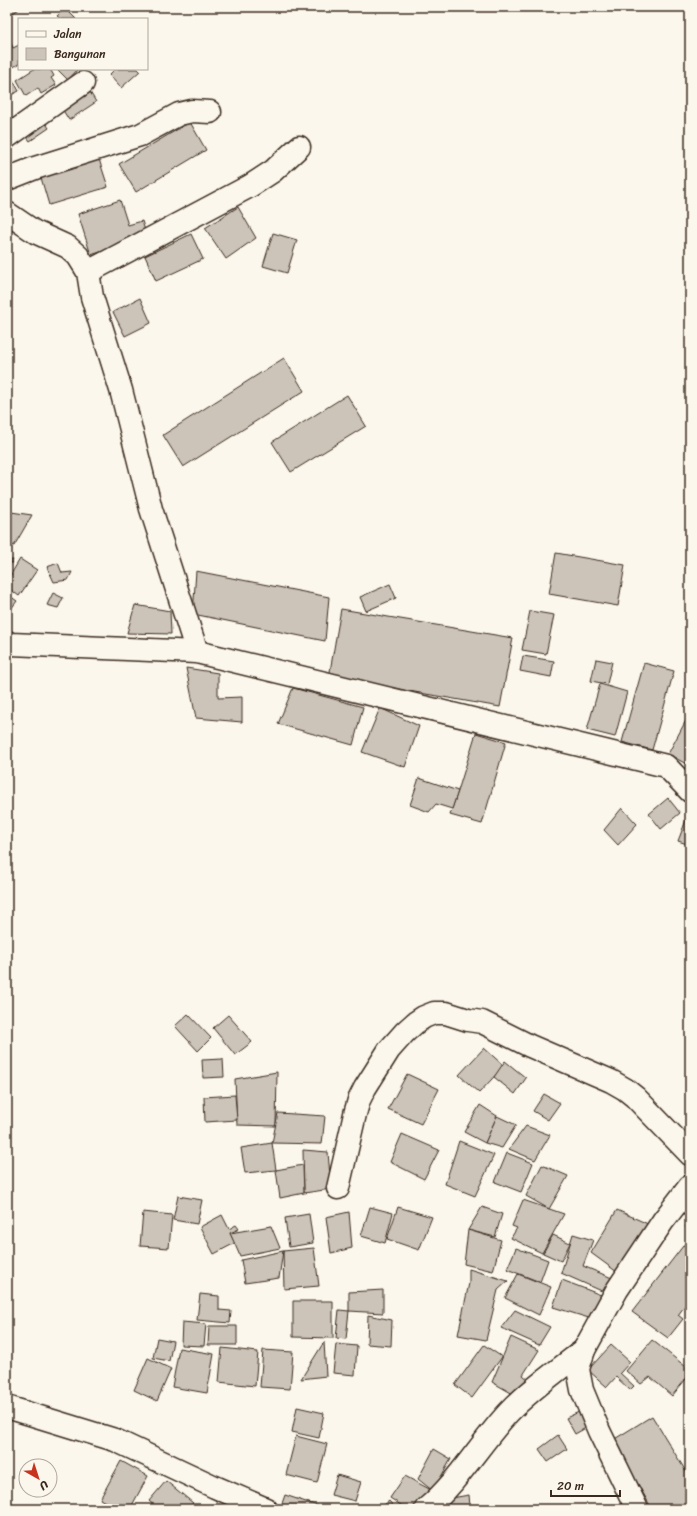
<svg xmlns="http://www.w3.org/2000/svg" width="697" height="1516" font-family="Sriracha,sans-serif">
<rect width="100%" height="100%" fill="#fbf7ec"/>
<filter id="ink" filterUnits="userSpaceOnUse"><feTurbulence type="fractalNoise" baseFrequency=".025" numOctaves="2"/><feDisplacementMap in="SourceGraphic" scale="8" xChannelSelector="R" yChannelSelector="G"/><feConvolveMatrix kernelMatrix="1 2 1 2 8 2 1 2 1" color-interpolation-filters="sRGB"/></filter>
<g filter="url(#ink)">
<g fill="#ccc4b9" stroke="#3b2a1e">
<path d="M7,7H18L19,9L7,17Z"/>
<path d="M65,8L76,19H61L57,16Z"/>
<path d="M9,39L13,48L19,45V64L7,70V40Z"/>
<path d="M34,69H50L54,76L51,78L56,85L41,94L38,88L26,96L17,80Z"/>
<path d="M57,69H78L68,80Z"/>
<path d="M115,69H138L140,71L121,88L109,75Z"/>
<path d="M10,75L19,91L7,97V76Z"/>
<path d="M87,87L96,102L69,120L59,104Z"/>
<path d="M42,118L49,128L30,141L22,131Z"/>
<path d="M190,122L206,150L136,192L119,164Z"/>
<path d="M97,153L108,187L49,205L39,171Z"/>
<path d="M120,200L128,225L142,221L147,237L91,255L78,214Z"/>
<path d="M238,207L256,238L226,259L205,228Z"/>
<path d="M273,233L297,240L287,273L263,266Z"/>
<path d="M191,234L203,259L156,281L145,256Z"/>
<path d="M140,298L151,323L125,336L113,312Z"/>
<path d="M284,358L304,391L183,467L163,435Z"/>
<path d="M347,395L366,426L291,472L272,442Z"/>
<path d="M11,512L32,515L14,546L7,544V520Z"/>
<path d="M556,553L625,565L618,606L549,594Z"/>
<path d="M20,559L37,570L19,596L7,587V581Z"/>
<path d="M7,560H13L7,570Z"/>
<path d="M58,563L62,573L72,572L68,580L54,582L47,567Z"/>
<path d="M196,571L329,597L325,641L193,614Z"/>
<path d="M390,584L396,598L366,611L360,597Z"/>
<path d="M53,593L63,598L58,608L47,605Z"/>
<path d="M7,594L17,601L7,614Z"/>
<path d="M135,605L170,611L171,634L127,633Z"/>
<path d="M341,609L513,638L500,707L329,677Z"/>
<path d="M530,611L554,615L546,654L522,650Z"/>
<path d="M523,656L554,661L551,677L520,671Z"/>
<path d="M596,659L612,662L607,684L591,681Z"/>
<path d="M644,663L674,671L652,750L622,742Z"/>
<path d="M186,668L218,673V698L242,697V722L196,718Z"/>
<path d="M600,684L627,692L615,737L587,730Z"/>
<path d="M293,688L363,707L353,745L278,724Z"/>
<path d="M380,708L419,726L405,767L362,752Z"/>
<path d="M690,713V766L668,754Z"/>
<path d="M476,733L506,742L482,824L450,815L458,791Z"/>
<path d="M419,778L458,791L452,809L436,804L429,812L410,805Z"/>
<path d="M668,798L680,813L661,829L649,814Z"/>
<path d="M622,808L637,824L618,845L604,830Z"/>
<path d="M688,815H690V845L678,841Z"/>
<path d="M690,939V954L685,949Z"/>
<path d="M188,1014L211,1038L198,1051L175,1026Z"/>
<path d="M228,1015L252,1042L235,1055L213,1028Z"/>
<path d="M484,1048L504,1066L479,1093L459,1075Z"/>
<path d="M223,1059L224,1077L203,1078L202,1060Z"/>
<path d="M505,1061L526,1078L515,1094L494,1077Z"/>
<path d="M277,1072L276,1126L237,1125L235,1079Z"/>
<path d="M407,1074L439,1089L421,1124L388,1109Z"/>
<path d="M544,1094L560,1103L548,1120L533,1111Z"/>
<path d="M235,1095L237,1120L205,1122L204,1097Z"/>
<path d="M480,1105L497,1116L485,1143L464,1132Z"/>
<path d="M278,1113L325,1116L322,1144L272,1143Z"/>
<path d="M497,1116L516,1125L502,1148L485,1143Z"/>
<path d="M526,1126L550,1135L535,1160L509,1149Z"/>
<path d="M402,1134L439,1150L424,1179L390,1162Z"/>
<path d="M459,1141L494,1155L475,1196L445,1184Z"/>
<path d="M272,1143L276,1170L245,1173L241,1148Z"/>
<path d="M303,1150L328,1152L331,1189L304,1193Z"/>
<path d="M507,1153L533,1163L521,1192L495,1182Z"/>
<path d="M303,1165L304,1193L280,1198L276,1170Z"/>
<path d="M542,1165L568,1176L549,1209L526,1196Z"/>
<path d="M178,1196L202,1200L197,1224L173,1220Z"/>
<path d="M523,1200L564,1214L542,1253L511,1238L517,1228L512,1226Z"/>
<path d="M370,1207L393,1213L385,1243L361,1236Z"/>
<path d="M398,1207L432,1217L419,1250L387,1239Z"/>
<path d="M482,1207L502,1214L495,1237L468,1230Z"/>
<path d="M617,1210L650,1225L617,1272L591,1253Z"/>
<path d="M143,1212L172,1215L169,1248L140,1246Z"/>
<path d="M349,1212L352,1248L331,1253L326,1217Z"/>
<path d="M309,1214L313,1243L289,1247L285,1218Z"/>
<path d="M222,1215L229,1229L236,1225L239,1229L230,1233L235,1243L214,1254L200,1227Z"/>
<path d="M690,1221V1231L685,1227Z"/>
<path d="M271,1226L280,1248L240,1256L230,1233Z"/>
<path d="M468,1230L501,1240L493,1271L464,1264Z"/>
<path d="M573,1234L593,1240L583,1266L612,1278L604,1292L561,1273Z"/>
<path d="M553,1235L570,1243L561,1261L543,1253Z"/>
<path d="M690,1237V1299L678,1315L683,1319L668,1338L632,1312Z"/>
<path d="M314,1248L319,1286L284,1289L283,1251Z"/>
<path d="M516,1248L548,1260L540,1282L507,1269Z"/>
<path d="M283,1251L279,1278L245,1283L241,1260Z"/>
<path d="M469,1269L508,1281L498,1290L486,1340L458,1335L469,1283Z"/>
<path d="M518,1274L551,1287L539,1315L505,1298Z"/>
<path d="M562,1280L601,1295L592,1319L553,1307Z"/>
<path d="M383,1290V1313L349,1311V1292Z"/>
<path d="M200,1294L219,1296V1310L231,1311L230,1323L197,1320Z"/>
<path d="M293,1301H333V1338L293,1337Z"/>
<path d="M339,1310L349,1311L346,1339L336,1338Z"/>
<path d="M515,1310L550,1327L539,1345L501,1328Z"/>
<path d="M368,1315L392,1320L391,1346L367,1344Z"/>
<path d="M182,1322L206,1324L204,1346L181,1345Z"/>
<path d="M209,1326H237V1345H208Z"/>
<path d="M511,1337L539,1350L523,1375L530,1381L520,1398L492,1382Z"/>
<path d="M157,1338L173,1341L169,1361L153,1358Z"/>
<path d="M652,1340L690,1370V1374L672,1396L650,1377L641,1384L626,1371Z"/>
<path d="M324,1342L326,1376L301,1379Z"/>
<path d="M336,1344L357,1346L355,1375L333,1373Z"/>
<path d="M484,1345L502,1357L472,1398L455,1385Z"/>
<path d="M611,1345L630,1362L620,1373L634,1386L630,1390L616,1377L607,1387L588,1370Z"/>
<path d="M179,1348L214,1354L207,1393L172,1387Z"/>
<path d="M222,1348L258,1352L255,1386L219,1382Z"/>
<path d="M263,1350L293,1352L290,1389L260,1387Z"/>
<path d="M148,1358L171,1369L157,1401L134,1390Z"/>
<path d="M297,1407L324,1413L319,1438L292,1432Z"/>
<path d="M583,1410L591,1425L575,1434L566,1418Z"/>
<path d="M652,1416L690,1478V1507L687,1509H652L613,1440Z"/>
<path d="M558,1435L567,1449L548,1462L539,1449Z"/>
<path d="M296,1436L327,1444L317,1483L286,1475Z"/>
<path d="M434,1449L451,1459L433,1491L418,1479Z"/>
<path d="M121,1461L148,1476L130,1509H117L100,1499Z"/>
<path d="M337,1475L361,1482L355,1501L331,1495Z"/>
<path d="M405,1476L433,1491L415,1509H407L390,1498Z"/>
<path d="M166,1481L193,1503L187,1509H158L149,1501Z"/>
<path d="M285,1495L324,1508L323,1509H280Z"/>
<path d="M469,1495L470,1507L483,1505L484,1509H448L446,1499Z"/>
<path d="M389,1501L396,1509H379Z"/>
</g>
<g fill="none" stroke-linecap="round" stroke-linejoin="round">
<defs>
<g id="minor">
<path d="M7,137L83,83"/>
<path d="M7,179L35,168L140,135L179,114L192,111L210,112"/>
<path d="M7,213L35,232L68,247L78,256L88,272L92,297L121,390L151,509L197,652"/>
<path d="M88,272L250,186L273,171L299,147"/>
<path d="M7,642L11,644L197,652L666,766L690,791"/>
<path d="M338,1188L355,1114L359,1100L365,1088L389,1050L405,1032L415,1023L424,1017L434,1013H446L468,1020L482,1022L530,1046L611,1081L625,1089L635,1097L690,1154"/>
<path d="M7,1407L115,1440L215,1487L266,1509"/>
<path d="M426,1509C459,1481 480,1443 509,1412C531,1389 558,1370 584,1350"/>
<path d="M637,1509L599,1431L582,1390L578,1369L584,1350L617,1290L663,1221L690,1186"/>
</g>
</defs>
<use href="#minor" stroke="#3b2a1e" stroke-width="25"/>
<use href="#minor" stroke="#fbf7ec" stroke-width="22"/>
</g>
</g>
<rect width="697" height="1516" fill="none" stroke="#fbf7ec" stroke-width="24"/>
<rect x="12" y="12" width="673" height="1492" fill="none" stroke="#3b2a1e" stroke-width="1.5" filter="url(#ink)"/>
<rect x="18" y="18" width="130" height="52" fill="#fbf7ec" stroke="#aea59a"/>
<rect x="26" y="31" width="20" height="6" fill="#fbf7ec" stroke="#aea59a"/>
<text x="54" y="38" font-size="12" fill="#3b2a1e">Jalan</text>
<rect x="26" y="48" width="20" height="12" fill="#ccc4b9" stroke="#aea59a"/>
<text x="54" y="58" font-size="12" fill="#3b2a1e">Bangunan</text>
<g transform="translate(38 1478) rotate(141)"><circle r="19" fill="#fbf7ec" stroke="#aea59a"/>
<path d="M0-3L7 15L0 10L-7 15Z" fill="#c8321e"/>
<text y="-6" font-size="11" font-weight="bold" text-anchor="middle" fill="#3b2a1e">U</text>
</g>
<path d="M551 1490v6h69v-6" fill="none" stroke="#3b2a1e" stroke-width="2"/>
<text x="557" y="1490" font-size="12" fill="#3b2a1e" stroke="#fbf7ec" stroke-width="3" paint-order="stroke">20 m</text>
</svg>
